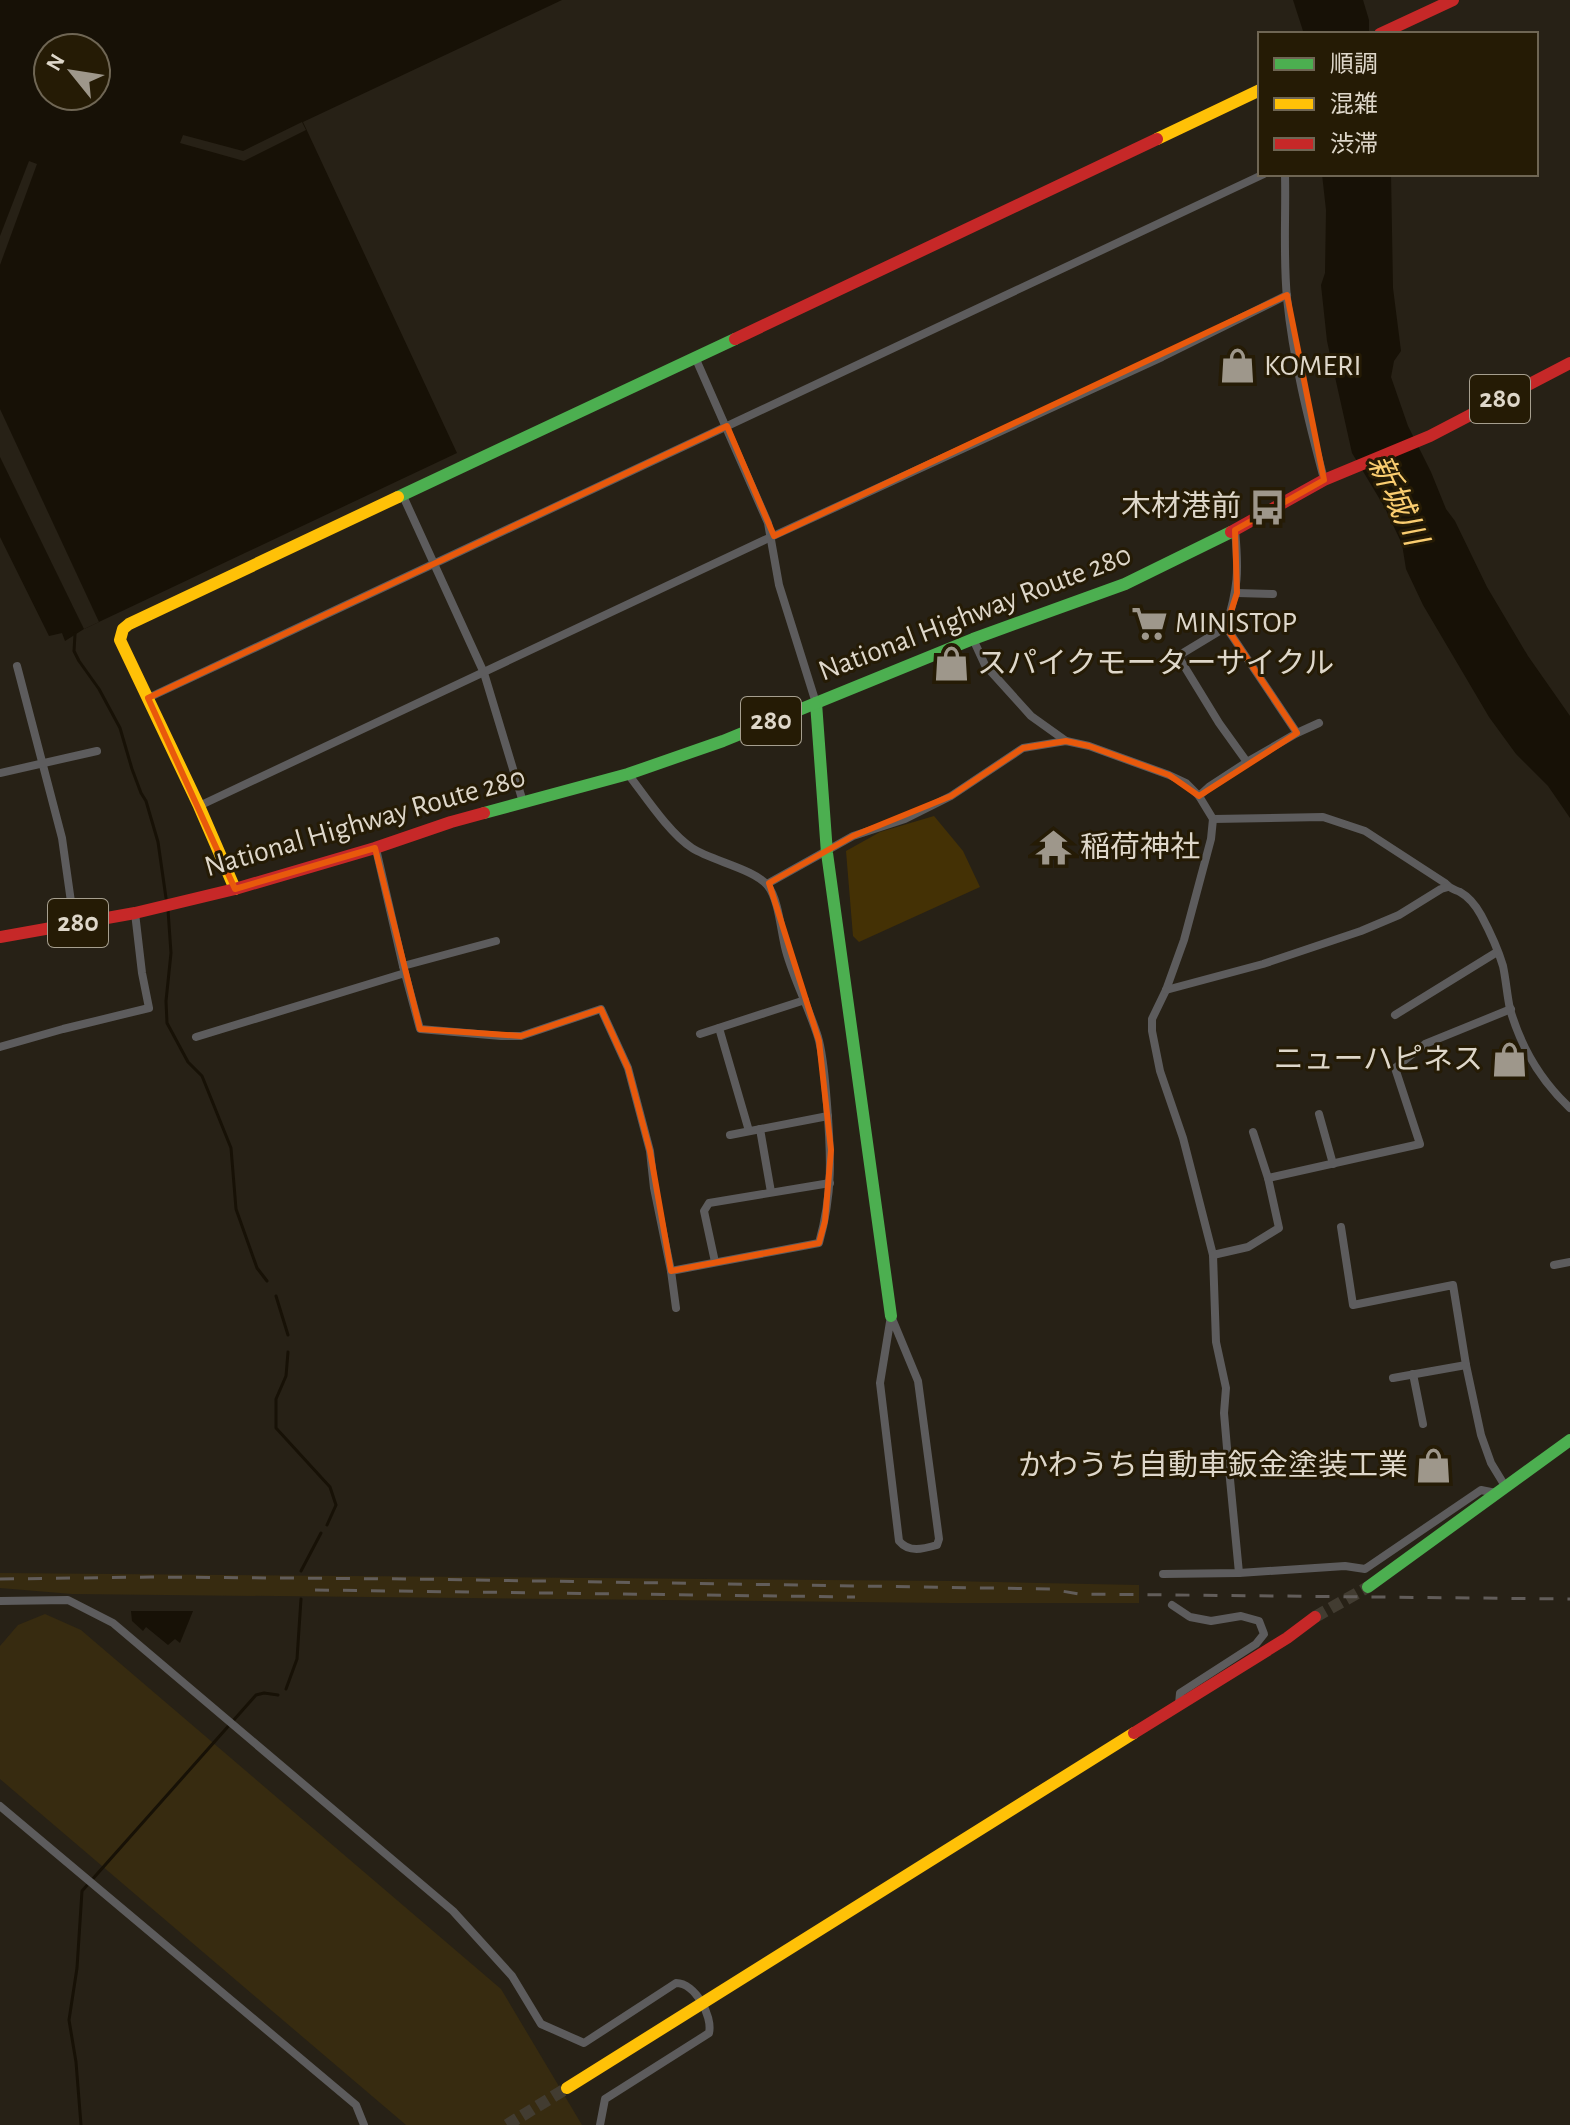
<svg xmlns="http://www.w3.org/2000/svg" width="1570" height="2125" font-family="'Alegreya Sans','Noto Sans JP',sans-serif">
<rect width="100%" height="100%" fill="#272116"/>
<g fill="#372b10">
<path d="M0,1573L951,1581L1139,1585V1603H949L72,1594L0,1588Z"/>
<path d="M45,1614L81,1630L501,1989L582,2125H406L0,1779V1646L18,1625Z"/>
</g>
<path fill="#443105" d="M934,816L963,851L980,887L859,942L853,936L846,851L880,832Z"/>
<g fill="#171106" fill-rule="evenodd">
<path d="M0,0H562L303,122L457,453L84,629L65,641L62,633L49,636L0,537ZM48,48H96V96H48Z"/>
<path d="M1293,0H1363L1369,20V34H1304Z"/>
<path d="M1322,174H1391L1393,288L1401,351L1394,361L1391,377L1408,426L1431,472L1446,509L1455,521L1487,587L1528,656L1570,716V818L1548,786L1516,754L1489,717L1423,605L1406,569L1402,544L1385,508L1352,453L1327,341L1321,285L1325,273L1326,210Z"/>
<path d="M131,1611H193L180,1643L175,1639L168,1645L146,1627L143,1631L132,1621Z"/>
</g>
<g fill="#272116">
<path d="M302,122L306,130L244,161L180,143L183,135L243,151Z"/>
<path d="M29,161L37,164L0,265V236Z"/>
<path d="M0,409L99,622L84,629L0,457Z"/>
</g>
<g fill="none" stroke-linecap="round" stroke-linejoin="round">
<g stroke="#171106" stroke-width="3">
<path d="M75,634L74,651L79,661L99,689L120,728L132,769L141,793L146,801L158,842L166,898"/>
<path d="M168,910L171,953L166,1001L167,1023L188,1062L202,1076L231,1148L236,1209L257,1268L267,1281"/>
<path d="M276,1296L288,1335"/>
<path d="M288,1352L286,1376L276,1399V1428L330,1487L336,1505L327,1525"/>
<path d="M301,1571L321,1533"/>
<path d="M286,1689L297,1659L301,1599"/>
<path d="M81,2125L76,2062L69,2020L77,1968L82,1891L256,1695L264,1693L278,1695"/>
</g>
<g stroke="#423c31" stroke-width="12" stroke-dasharray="12 6" stroke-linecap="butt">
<path d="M1315,1617L1368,1587"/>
<path d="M507,2125L567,2088"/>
</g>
<g stroke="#5d5c5d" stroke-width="8">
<path d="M1285,174C1286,215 1283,257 1287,298C1293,359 1308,419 1324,479"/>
<path d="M695,357L768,523L779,585L816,703"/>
<path d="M403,496L484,673L523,802"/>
<path d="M1237,593L1273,594"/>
<path d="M1226,627L1297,733"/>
<path d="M973,639L985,665L1031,716L1066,741"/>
<path d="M17,666L62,838L74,923"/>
<path d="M148,698L1264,174"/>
<path d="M1247,762L1297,733L1319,723"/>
<path d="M0,773L97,751"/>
<path d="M628,774C645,796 669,833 692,848C712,861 755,869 768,886C779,900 781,933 786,951C794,980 809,1008 818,1037C824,1058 825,1082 827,1104C831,1155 833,1193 819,1243L671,1271"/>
<path d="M1199,796L1210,786L1247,762L1219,723L1178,656L1226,627C1238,588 1239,572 1235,530"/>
<path d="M199,806L771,537L1162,357L1287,295"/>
<path d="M1213,819L1323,817L1365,831L1445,883C1450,889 1453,889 1460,892C1469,897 1476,906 1481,915C1489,930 1498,949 1503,966C1506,980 1507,995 1510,1009C1521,1047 1541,1081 1570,1108"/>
<path d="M376,849L403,966L420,1029L501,1036H521L601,1009L628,1068L650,1151L654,1188L671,1271L676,1308"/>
<path d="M767,884L853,836L905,819L951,796L1023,748L1066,741L1089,746L1169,775L1186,783L1199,796L1213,819L1211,839L1184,940L1166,990L1152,1019V1031L1160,1071L1183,1138L1213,1255L1216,1342L1226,1388L1224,1413L1227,1448L1239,1573"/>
<path d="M403,966L496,941"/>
<path d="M1166,990L1263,964L1361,931L1399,915L1441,889L1448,887"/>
<path d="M1395,1015L1497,952"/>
<path d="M719,1028L749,1131"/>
<path d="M700,1034L805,1000"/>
<path d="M196,1037L405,973"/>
<path d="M0,1047L63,1029L149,1008L142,973L135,913"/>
<path d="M1319,1114L1333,1164"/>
<path d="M760,1129L771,1192"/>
<path d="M730,1135L828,1116"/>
<path d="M1268,1178L1420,1144L1395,1068L1425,1044L1511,1009"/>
<path d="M1341,1227L1353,1305L1453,1285L1466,1365L1481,1435L1491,1463L1505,1486"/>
<path d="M1213,1255L1248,1247L1279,1228L1268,1178L1253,1132"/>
<path d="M715,1262L704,1211L709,1203L830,1183"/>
<path d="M1554,1265L1570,1262"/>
<path d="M891,1316L918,1381L939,1539L937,1545C923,1549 909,1553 899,1541L880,1383Z"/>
<path d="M1413,1374L1423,1424"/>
<path d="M1393,1378L1466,1365"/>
<path d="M1163,1574L1239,1573L1345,1566L1365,1569L1481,1490L1496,1493"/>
<path d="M0,1601L68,1600L113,1623L453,1911L512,1976L541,2024L584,2043L676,1983C695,1983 713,2016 709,2033L605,2099L600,2125"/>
<path d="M1172,1605L1190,1617L1211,1621L1241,1616L1259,1621L1264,1634L1256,1644L1180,1693L1179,1704"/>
<path d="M0,1806L356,2105L364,2125"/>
</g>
<g stroke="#4caf50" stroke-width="12">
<path d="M398,497L735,339"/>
<path d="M816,703L827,853L891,1316"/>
<path d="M484,813L628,774L723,741L973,639L1125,584L1231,532"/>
<path d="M1368,1587L1570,1440"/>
</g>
<g stroke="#ffc107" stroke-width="12">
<path d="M1157,139L1260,90"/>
<path d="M235,889L199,806L120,640L123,629L129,624L398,497"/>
<path d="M567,2088L1134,1733"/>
</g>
<g stroke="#c62828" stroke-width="12">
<path d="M1380,34L1453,0"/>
<path d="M735,339L1157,139"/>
<path d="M1231,532L1324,480L1430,436L1570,363"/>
<path d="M0,937L135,913L235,889L375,848L451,822L484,813"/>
<path d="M1134,1733L1287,1638L1315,1617"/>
</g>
<g stroke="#625d5a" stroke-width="3" stroke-dasharray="14 14" stroke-linecap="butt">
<path d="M0,1579L151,1577L410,1579L1050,1589L1079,1594L1570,1599"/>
<path d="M315,1590L855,1597"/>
</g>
</g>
<path fill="none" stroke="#e8590c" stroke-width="6" stroke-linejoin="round" d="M1287,295L1324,480L1235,530L1237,593L1226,627L1297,733L1199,796L1169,775L1089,746L1066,741L1023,748L951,796L853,836L769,883L819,1041L831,1150L825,1221L819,1243L671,1271L650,1151L628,1068L601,1009L521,1036L420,1029L375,848L235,889L148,698L727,426L774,536Z"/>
<defs>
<symbol id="shop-bare" viewBox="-9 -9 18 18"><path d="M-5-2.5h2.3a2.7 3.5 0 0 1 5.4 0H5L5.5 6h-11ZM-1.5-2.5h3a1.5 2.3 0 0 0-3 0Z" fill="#9e978b" stroke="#251b05" stroke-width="2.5" paint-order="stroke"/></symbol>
<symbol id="bus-bare" viewBox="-9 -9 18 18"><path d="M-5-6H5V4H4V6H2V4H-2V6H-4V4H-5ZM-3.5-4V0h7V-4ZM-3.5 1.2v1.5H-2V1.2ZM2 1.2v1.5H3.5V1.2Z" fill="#9e978b" stroke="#251b05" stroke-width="2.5" paint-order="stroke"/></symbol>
<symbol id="supermarket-bare" viewBox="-9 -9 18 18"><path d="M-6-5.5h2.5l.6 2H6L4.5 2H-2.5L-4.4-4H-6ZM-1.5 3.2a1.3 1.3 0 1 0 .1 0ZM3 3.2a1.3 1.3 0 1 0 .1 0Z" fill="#9e978b" stroke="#251b05" stroke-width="2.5" paint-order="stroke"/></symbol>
<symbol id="temple-bare" viewBox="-9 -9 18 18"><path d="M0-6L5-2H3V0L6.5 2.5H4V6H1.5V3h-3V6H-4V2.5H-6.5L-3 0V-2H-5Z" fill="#9e978b" stroke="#251b05" stroke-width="2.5" paint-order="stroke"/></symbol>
</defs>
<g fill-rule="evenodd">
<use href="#shop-bare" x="1212" y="340" width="51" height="51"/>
<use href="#bus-bare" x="1242" y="482" width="51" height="51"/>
<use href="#supermarket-bare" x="1124" y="598" width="51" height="51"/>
<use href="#shop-bare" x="926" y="638" width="51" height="51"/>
<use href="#temple-bare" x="1028" y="822" width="51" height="51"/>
<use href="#shop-bare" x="1484" y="1034" width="51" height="51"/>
<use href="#shop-bare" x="1408" y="1440" width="51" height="51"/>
</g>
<g text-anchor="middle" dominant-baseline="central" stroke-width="6" stroke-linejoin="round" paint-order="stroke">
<g fill="#251b05" stroke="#a69f8f" stroke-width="2">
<rect x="1470" y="375" width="60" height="48" rx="6"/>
<rect x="741" y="697" width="60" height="48" rx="6"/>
<rect x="48" y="899" width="60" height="48" rx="6"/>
</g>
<g font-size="28" font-weight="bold" fill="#ded7ca">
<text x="1500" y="399">280</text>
<text x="771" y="721">280</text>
<text x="78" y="923">280</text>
</g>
<g font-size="30" fill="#ded7ca" stroke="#251b05" text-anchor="start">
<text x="1264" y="366">KOMERI</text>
<text x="1241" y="507" text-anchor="end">木材港前</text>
<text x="1175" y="623">MINISTOP</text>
<text x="977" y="664">スパイクモーターサイクル</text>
<text x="1080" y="848">稲荷神社</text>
<text x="1483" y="1060" text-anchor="end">ニューハピネス</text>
<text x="1408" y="1466" text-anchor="end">かわうち自動車鈑金塗装工業</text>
</g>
<g font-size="30" fill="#ded7ca" stroke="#251b05">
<text transform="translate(975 613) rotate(-21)">National Highway Route 280</text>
<text transform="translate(365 822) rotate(-16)">National Highway Route 280</text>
</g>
<g font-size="32" font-style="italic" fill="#facd70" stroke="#251b05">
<text transform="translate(1397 500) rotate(65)">新城川</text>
</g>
</g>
<rect x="1258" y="32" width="280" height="144" fill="#251b05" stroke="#6f6654" stroke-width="2"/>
<rect x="1274" y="58" width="40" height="12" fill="#4caf50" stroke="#6f6654" stroke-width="2"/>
<text x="1330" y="72" font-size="24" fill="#ded7ca">順調</text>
<rect x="1274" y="98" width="40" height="12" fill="#ffc107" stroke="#6f6654" stroke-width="2"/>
<text x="1330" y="112" font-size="24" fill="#ded7ca">混雑</text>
<rect x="1274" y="138" width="40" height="12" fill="#c62828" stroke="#6f6654" stroke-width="2"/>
<text x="1330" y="152" font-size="24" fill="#ded7ca">渋滞</text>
<g transform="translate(72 72) rotate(300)"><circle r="38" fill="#251b05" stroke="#6f6654" stroke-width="2"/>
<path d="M0-6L14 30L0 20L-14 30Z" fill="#9e978b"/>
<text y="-12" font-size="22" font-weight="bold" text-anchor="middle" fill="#ded7ca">N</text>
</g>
</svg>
